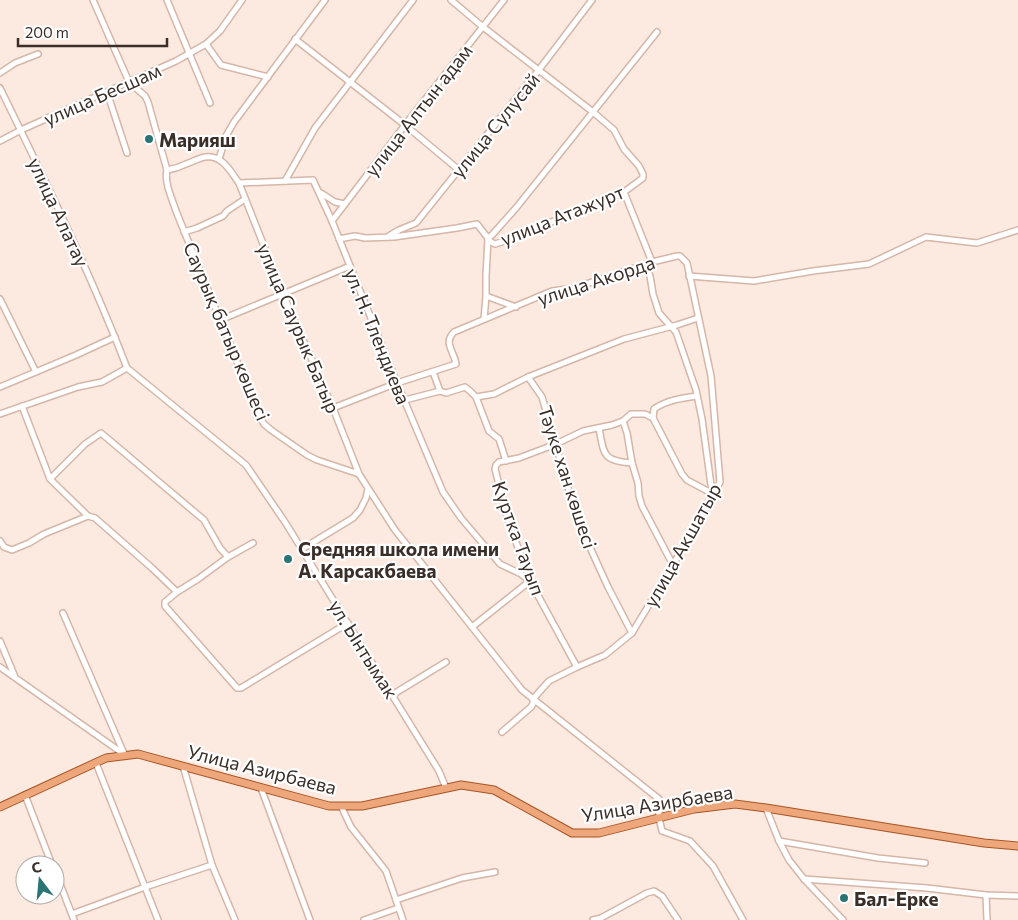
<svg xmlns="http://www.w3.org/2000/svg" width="1018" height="920" font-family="Commissioner,sans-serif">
<rect width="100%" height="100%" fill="#fce9e0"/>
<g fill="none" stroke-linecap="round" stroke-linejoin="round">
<defs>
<g id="minor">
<path d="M93,0L129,82L145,96L148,102L167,170C164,183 172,198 176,211L259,416L264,424L271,430L307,455L317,460L359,474L395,530L522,690L659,799V818L662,831L690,841L713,866L743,920"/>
<path d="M167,0L210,103"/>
<path d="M295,39L405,125L459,170"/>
<path d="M206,44L221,65L268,77"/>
<path d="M0,73L15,63L38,54"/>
<path d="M0,88C45,180 90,272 127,368"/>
<path d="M107,92L127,153"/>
<path d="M0,141L21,130L176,61L206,44L220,31L242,0"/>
<path d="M219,159L226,136L234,122L325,0"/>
<path d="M167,170C174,169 180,167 186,164C192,162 199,158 205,157C222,154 231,172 239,183L313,180L332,221L397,383L443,492L461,518L500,564L521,574L530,581L472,627"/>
<path d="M285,181L315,128L413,0"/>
<path d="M239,183L283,294L333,408L359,474"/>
<path d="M624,192L652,262"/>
<path d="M321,193L335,202L345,204"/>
<path d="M332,221L405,125L504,0"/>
<path d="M184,232L197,228L223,216L227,211L245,199"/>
<path d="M389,236L399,230L416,223L538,71L592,0"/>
<path d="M339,239L355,236L365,238L394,237L457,228L477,224L491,242L495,244L508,240L624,192L643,178V174L639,166L624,149L614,130L593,112L483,27L451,0"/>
<path d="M641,265L647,269L650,276L653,294L659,313L676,332L696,390L702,419L711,485L713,494"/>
<path d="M689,276L754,281L813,271L869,264L926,237L977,243L1018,230"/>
<path d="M486,296L516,307"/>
<path d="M0,299L36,372"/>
<path d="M484,319L486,296V276L488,238L492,235L516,208L657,32"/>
<path d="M220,320L350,266"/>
<path d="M127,368L246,465L285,522L439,771L446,788"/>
<path d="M433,372L440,391"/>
<path d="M528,377L542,397L569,491L588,543L608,587L632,633"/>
<path d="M0,387L76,355L115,337"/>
<path d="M476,397L489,431L499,439L506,461"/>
<path d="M405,400L440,391L446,393L465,387L470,391L476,397L494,394L528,377L624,339L677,325L698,318"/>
<path d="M22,406L50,479L88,516L95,518L152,568L177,592L198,579L228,557"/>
<path d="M333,408L397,383L456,364C454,351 443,343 454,332L552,291L574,288L652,262L677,256H680L687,263L711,376L720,482L718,486L673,565L632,633L605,655L577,667L549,681L533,699V704L531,707L502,732"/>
<path d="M0,414L78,387L102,382L127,368"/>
<path d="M653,418L654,409C667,400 682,398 697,396"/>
<path d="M623,421L627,433L632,463L638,483L639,496L642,506L673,565"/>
<path d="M599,428C604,454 602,461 632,463"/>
<path d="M50,479L85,444L101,433L204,520L220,548L228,557L253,543"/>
<path d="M0,541L4,547L12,550L29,543L44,534L88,516"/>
<path d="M302,549L353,518L360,510L366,498L368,489"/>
<path d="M177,592L165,602V606L237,688H241L348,623"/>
<path d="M63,613L125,756"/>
<path d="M0,641L15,677"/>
<path d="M0,667L125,755"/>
<path d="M577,667L530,581L508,520L495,469L496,465L499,462L519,458L556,444L583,431L612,425L623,421L631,414H645L653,418L682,474L687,480L713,494"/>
<path d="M392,695L446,662"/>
<path d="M96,763L158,920"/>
<path d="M183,766L212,865L235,920"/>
<path d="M261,788L310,920"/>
<path d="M25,795L52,865"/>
<path d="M341,806L351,827L386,871L403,920"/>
<path d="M766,808L779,841L878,858L925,863"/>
<path d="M779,841L789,860L804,879L843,920"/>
<path d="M55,871L74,920"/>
<path d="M804,879L927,888L986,895L1018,896"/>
<path d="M986,895L987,920"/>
<path d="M396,900L462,878L495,872"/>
<path d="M72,914L145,887L212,865"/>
<path d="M364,920L398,908"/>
<path d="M593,920L601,918L647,893L654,891L662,896L678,920"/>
</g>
<path id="major" d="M0,807L106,758L138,754L329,806H362L461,785L494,790L572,833H599L694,809L735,804L766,808L984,843L1018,846"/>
</defs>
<use href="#minor" stroke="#d5b6a8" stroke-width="8"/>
<use href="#major" stroke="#a75525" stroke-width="9"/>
<use href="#minor" stroke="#fff" stroke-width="5"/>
<use href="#major" stroke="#eea67b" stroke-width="7"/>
</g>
<g fill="#2a7475" stroke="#fff" stroke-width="2">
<circle cx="149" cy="139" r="5"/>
<circle cx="288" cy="559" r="5"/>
<circle cx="844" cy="898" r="5"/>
</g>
<g text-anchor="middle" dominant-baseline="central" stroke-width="4.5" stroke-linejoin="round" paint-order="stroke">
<g font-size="19" fill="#3a2e28" stroke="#fff">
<text transform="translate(102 94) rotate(-24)">улица Бесшам</text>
<text transform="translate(418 110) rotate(-52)">улица Алтын адам</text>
<text transform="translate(495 125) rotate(-51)">улица Сулусай</text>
<text transform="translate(59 212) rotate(65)">улица Алатау</text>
<text transform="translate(562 215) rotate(-22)">улица Атажурт</text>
<text transform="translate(596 280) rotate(-18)">улица Акорда</text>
<text transform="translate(299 328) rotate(67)">улица Саурык Батыр</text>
<text transform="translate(227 331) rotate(67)">Саурық батыр көшесі</text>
<text transform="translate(378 336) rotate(68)">ул. Н. Тлендиева</text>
<text transform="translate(568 477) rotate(72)">Тәуке хан көшесі</text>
<text transform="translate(519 538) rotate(70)">Куртка Тауып</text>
<text transform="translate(682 545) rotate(-61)">улица Акшатыр</text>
<text transform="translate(364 649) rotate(58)">ул. Ынтымак</text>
<text transform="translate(262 769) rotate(14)">Улица Азирбаева</text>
<text transform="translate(657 803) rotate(-9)">Улица Азирбаева</text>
</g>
<g font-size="19" font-weight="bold" fill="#3a2e28" stroke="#fff" text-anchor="start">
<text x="159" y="139">Марияш</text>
<text x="298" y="548">Средняя школа имени<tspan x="298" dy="22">А. Карсакбаева</tspan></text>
<text x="854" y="898">Бал-Ерке</text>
</g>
</g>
<g transform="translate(40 880) rotate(344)"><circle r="24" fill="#ffffff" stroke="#b0aba9"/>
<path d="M0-4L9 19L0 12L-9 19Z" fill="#2a7475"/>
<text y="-8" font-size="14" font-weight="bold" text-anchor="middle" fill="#3a2e28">С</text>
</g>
<path d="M18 38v8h149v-8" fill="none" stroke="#3a2e28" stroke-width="2.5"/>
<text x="25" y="38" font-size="15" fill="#3a2e28" stroke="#ffffff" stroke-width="4" paint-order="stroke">200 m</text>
</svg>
